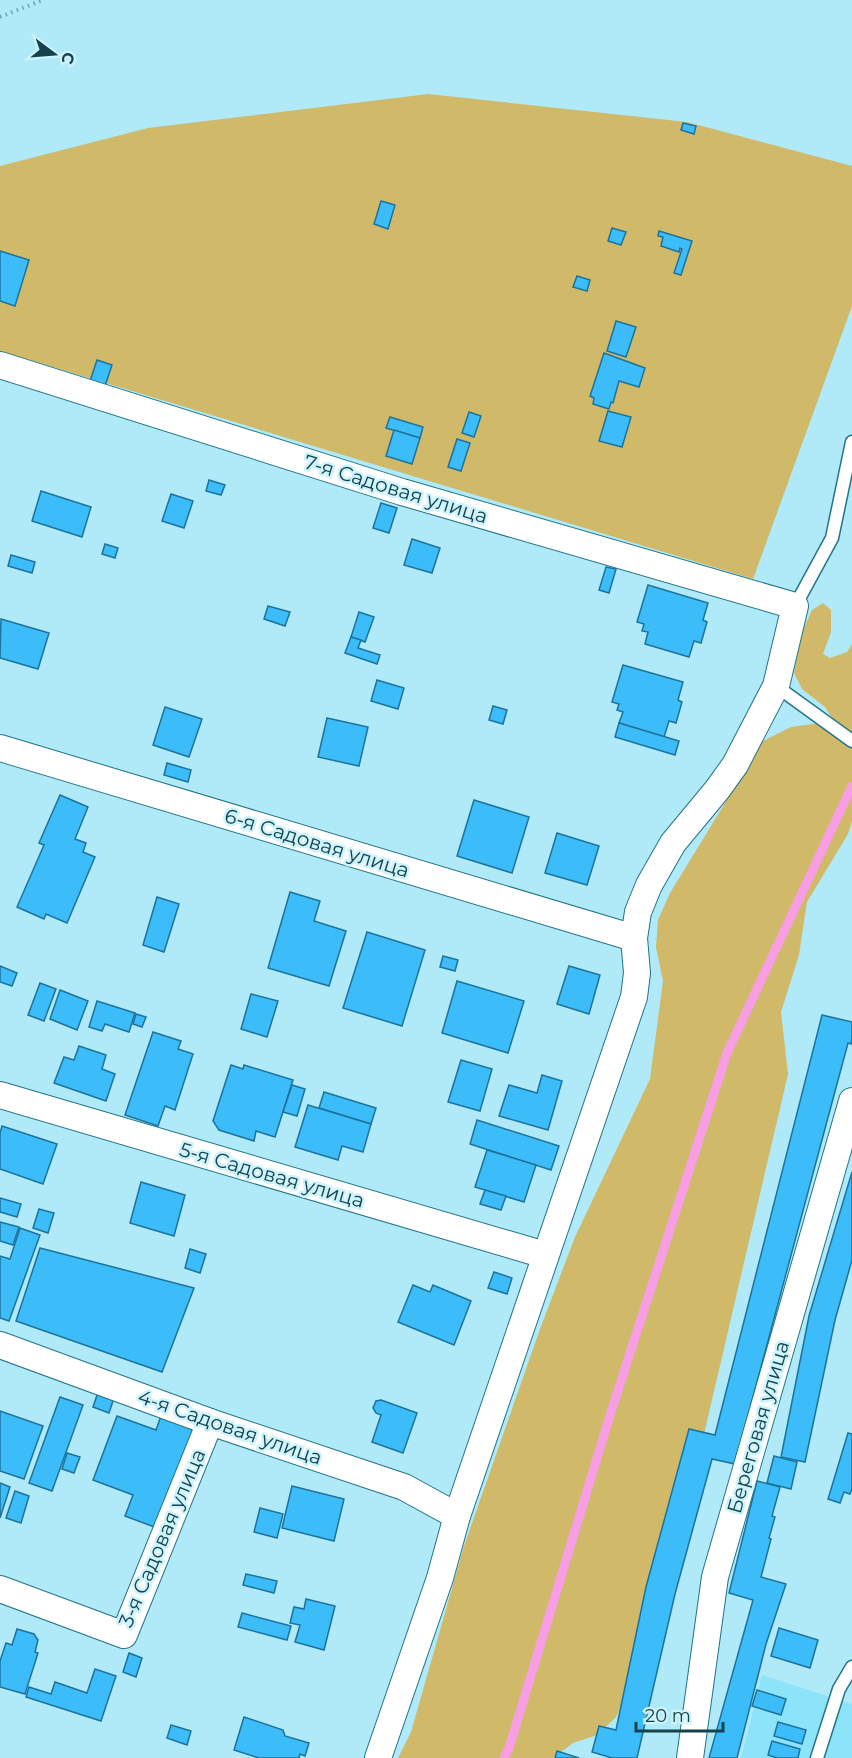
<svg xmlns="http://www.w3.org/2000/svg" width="852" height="1758" font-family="Montserrat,sans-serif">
<rect width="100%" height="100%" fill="#b0e9f7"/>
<path fill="#8de4f9" d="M762,1675L852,1704V1758H741Z"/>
<g fill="#d0ba6a">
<path d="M428,94L687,122L852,166V306L753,579L0,351V166L148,128Z"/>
<path d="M823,603L831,610V632L823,654L830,658L847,652L852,644V821L848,834L807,902L799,955L781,1012L788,1074L694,1477L642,1660L616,1717L597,1735L573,1743L553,1758H398L411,1732L464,1546L540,1329L575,1237L650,1079L663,981L656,947L658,920L670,893L763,741L791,727L834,721L825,707L802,689L794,673L802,632L812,610Z"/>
</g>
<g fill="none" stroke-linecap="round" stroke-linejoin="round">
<path stroke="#f89ee5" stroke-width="9" d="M504,1758L509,1748L611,1412L727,1053L852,786"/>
</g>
<g fill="#3dbcfa" stroke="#1c739c" stroke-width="1.5">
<path d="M683,123L696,126L694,134L681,130Z"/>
<path d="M381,201L395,205L388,229L374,224Z"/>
<path d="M612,228L626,232L621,245L608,241Z"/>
<path d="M659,231L692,241L681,275L674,273L682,249L680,248L679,252L661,246L663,237L658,236Z"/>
<path d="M0,251L29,260L15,306L0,301Z"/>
<path d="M577,276L590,280L587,291L573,287Z"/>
<path d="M616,321L636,327L626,357L607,351Z"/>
<path d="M604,353L645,368L639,387L619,381L613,403L611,402L609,409L593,404L594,398L590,396Z"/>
<path d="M97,360L112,365L104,389L89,384Z"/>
<path d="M608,411L631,417L622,447L599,441Z"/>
<path d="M469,412L481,416L474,437L462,433Z"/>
<path d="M390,417L423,427L420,438L386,428Z"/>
<path d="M394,430L420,438L412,464L386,456Z"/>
<path d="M457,439L470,443L461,471L448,467Z"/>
<path d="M209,480L225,485L221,495L206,491Z"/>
<path d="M41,491L91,507L82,537L32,521Z"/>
<path d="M171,494L193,501L184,528L162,521Z"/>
<path d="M381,503L397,508L389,533L373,528Z"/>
<path d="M412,539L440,548L432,573L404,565Z"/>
<path d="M105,544L118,548L115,558L102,554Z"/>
<path d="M11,555L35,562L32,573L8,566Z"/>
<path d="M606,567L616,569L609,593L599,590Z"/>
<path d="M648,585L708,603L703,620L707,622L701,643L694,641L689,657L645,644L648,632L642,631L644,624L637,622Z"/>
<path d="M268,606L290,612L285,626L264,619Z"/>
<path d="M359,612L374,617L365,642L351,637Z"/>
<path d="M1,619L49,633L38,669L0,658Z"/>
<path d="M351,637L361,640L358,648L380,655L377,664L345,653Z"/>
<path d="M623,665L683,682L678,700L682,702L676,723L669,721L664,737L619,723L623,712L617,710L619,704L612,702Z"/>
<path d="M377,680L404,688L398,709L371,701Z"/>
<path d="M493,706L507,710L503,724L489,720Z"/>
<path d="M165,707L202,719L189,757L153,745Z"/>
<path d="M327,718L368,727L359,766L318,757Z"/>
<path d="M619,723L679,741L675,755L615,737Z"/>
<path d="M167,763L191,770L188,782L164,775Z"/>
<path d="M60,795L88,807L75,839L86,843L83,852L95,857L67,923L46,914L44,919L17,907L44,845L39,843Z"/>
<path d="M474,800L529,817L512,873L457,856Z"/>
<path d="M557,833L599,846L587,885L545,873Z"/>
<path d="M290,892L320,901L314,921L346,931L329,986L268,968Z"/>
<path d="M157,897L179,904L164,952L143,945Z"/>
<path d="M367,932L425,950L402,1026L343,1008Z"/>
<path d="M443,956L458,960L455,971L440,967Z"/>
<path d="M0,966L17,973L12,986L0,982Z"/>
<path d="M569,966L600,975L589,1014L557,1004Z"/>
<path d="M457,981L524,1001L508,1053L442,1033Z"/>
<path d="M40,983L56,989L44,1021L28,1015Z"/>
<path d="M60,990L88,1001L77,1030L50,1019Z"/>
<path d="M251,994L278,1001L267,1037L241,1029Z"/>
<path d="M97,1001L135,1013L129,1032L105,1024L102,1031L89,1027Z"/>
<path d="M136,1014L146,1017L142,1027L133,1024Z"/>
<path d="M822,1015L852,1022V1038L851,1044L848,1043L735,1464L712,1459L675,1594L637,1758H612L592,1752L599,1726L616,1730L646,1587L689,1429L715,1435Z"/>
<path d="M153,1032L181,1041L178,1049L193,1054L175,1110L165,1106L158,1126L125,1115Z"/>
<path d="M79,1046L106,1055L102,1069L115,1074L106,1101L54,1083L64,1057L74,1060Z"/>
<path d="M461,1060L492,1069L480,1111L448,1102Z"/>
<path d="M231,1065L243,1069L244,1065L293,1080L275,1137L256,1131L254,1141L219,1130L213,1121Z"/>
<path d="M542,1075L562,1081L548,1130L499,1116L509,1085L537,1093Z"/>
<path d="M292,1085L305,1089L297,1116L283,1112Z"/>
<path d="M324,1092L376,1108L371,1124L319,1108Z"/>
<path d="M308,1105L371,1124L363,1152L342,1146L338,1160L295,1147Z"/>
<path d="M477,1120L559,1146L551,1170L470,1144Z"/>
<path d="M2,1126L57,1144L43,1184L0,1169V1133Z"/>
<path d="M487,1150L536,1165L524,1202L475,1187Z"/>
<path d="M852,1172V1260L835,1320L805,1462L781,1457L809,1316Z"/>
<path d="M141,1182L185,1195L174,1236L130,1223Z"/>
<path d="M485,1190L506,1196L501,1210L480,1204Z"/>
<path d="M0,1198L21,1204L17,1217L0,1212Z"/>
<path d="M39,1209L54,1213L48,1233L33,1228Z"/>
<path d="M0,1222L19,1227L13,1245L0,1241Z"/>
<path d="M20,1228L40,1235L9,1321L0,1318V1256L10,1259Z"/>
<path d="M40,1248L194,1288L162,1372L16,1321Z"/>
<path d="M190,1249L206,1254L200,1273L185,1268Z"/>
<path d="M494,1272L512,1278L507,1294L488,1288Z"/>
<path d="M413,1285L430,1292L433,1285L471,1301L454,1345L398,1322Z"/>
<path d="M98,1392L114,1398L109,1413L93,1407Z"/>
<path d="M60,1397L83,1405L52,1491L29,1483Z"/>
<path d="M381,1400L417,1413L403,1453L372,1442L381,1415L376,1413L373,1408L376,1401Z"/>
<path d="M0,1411L43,1426L24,1479L0,1471Z"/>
<path d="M162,1413L196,1426L157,1528L125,1516L133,1495L93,1480L117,1416L156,1430Z"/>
<path d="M848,1433L852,1434V1489L850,1494L844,1492L840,1503L828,1499Z"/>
<path d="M67,1453L80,1457L74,1473L62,1469Z"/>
<path d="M774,1456L797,1462L791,1489L767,1483Z"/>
<path d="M757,1481L780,1487L772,1516L775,1517L769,1538L771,1539L761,1577L786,1584L766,1644L737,1758H709L753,1600L729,1593Z"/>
<path d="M0,1483L10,1487L0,1518Z"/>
<path d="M292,1486L344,1499L334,1541L282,1528Z"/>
<path d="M15,1491L29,1496L21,1523L6,1518Z"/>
<path d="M260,1508L283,1514L277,1538L254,1532Z"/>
<path d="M246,1574L277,1581L274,1593L243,1585Z"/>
<path d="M306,1599L335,1606L324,1650L295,1642L300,1625L290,1623L294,1607L304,1609Z"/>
<path d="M242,1613L291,1626L287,1640L238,1627Z"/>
<path d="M779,1628L818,1640L810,1668L771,1656Z"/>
<path d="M17,1629L34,1634L38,1640L35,1652L38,1653L25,1694L0,1687V1661L6,1643L12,1645Z"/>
<path d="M129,1653L142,1658L136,1677L123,1672Z"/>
<path d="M95,1669L116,1676L101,1721L26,1697L29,1687L51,1694L55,1682L87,1693Z"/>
<path d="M757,1690L786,1699L781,1715L752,1706Z"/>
<path d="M244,1717L283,1730L285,1736L309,1743L305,1756L300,1754L299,1758H259L234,1750Z"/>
<path d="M778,1722L806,1730L802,1744L774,1736Z"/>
<path d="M171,1725L191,1731L187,1745L167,1738Z"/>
<path d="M772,1741L800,1749L798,1758H777L768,1755Z"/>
<path d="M557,1751L579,1758H555Z"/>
</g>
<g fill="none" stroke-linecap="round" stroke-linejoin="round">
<defs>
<g id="lane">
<path d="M795,606L832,538L852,442"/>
<path d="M776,686L852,741"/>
<path d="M817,1758L839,1689L852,1667"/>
</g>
<g id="street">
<path d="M0,365L402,492L795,606L776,686L735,765L717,790L673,843L649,885L638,912L634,938L637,973L634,997L457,1516L440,1578L378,1758"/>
<path d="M0,748L634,938"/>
<path d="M0,1095L545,1255"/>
<path d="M0,1345L210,1422L404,1487L457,1516"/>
<path d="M0,1589L124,1635L210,1422"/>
<path d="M690,1758L715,1577L852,1101"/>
</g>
</defs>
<use href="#lane" stroke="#227587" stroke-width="15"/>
<use href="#street" stroke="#227587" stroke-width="28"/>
<path stroke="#6fa3af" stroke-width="4" stroke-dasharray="1.5 4.5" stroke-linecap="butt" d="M0,17L43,0"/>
<use href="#lane" stroke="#fff" stroke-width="12"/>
<use href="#street" stroke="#fff" stroke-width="26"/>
</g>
<g text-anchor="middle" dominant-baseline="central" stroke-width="5" stroke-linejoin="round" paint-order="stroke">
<g font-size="20" fill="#15424c" stroke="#cdf3fc">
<text transform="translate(396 489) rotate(17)">7-я Садовая улица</text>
<text transform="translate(317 843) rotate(17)">6-я Садовая улица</text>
<text transform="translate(272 1175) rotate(16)">5-я Садовая улица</text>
<text transform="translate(230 1427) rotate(19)">4-я Садовая улица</text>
<text transform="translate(758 1427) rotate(-74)">Береговая улица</text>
<text transform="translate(162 1538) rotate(-67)">3-я Садовая улица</text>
</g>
</g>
<g transform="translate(54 54) rotate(106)" stroke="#cdf3fc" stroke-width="4.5" paint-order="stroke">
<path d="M0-4.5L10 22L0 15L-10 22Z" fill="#15424c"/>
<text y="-9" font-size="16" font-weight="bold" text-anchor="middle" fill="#15424c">С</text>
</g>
<path d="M636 1722v9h87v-9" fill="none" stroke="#15424c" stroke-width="3"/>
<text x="645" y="1722" font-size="18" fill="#15424c" stroke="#cdf3fc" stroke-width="4.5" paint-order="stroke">20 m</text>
</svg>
